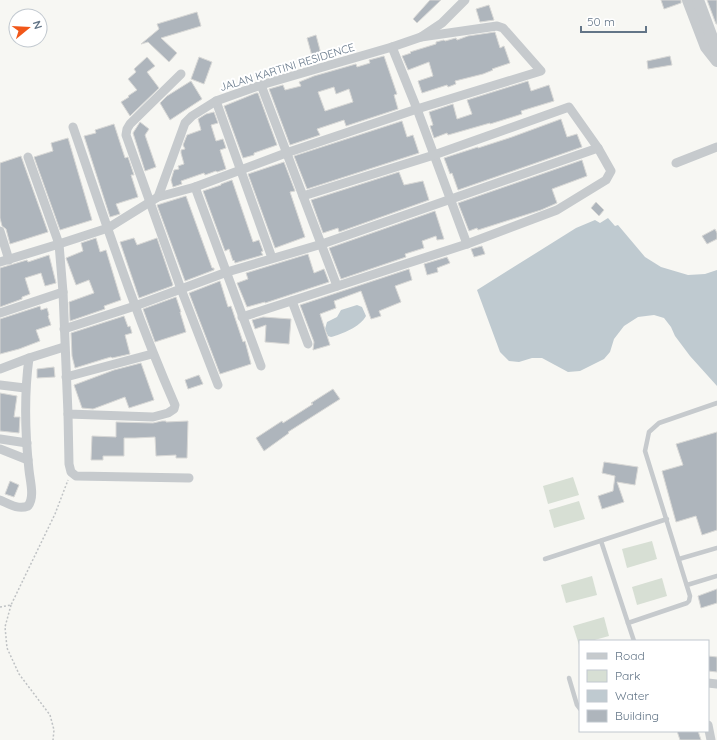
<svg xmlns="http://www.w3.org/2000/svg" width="717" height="740" font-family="Quicksand,sans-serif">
<rect width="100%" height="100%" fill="#f7f7f3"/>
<g fill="#d7dfd4">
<path d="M573,477L579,495L548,504L543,486Z"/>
<path d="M579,501L585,519L554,528L549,510Z"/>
<path d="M652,541L657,559L627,568L622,549Z"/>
<path d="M592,576L597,595L566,603L561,585Z"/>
<path d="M662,578L667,596L637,605L632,587Z"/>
<path d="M604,617L609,636L591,641H580V644L579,645L573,626Z"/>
</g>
<g fill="#bfcad0">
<path d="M608,218L615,226L618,225L645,257L661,267L688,275L705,274L717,270V386L690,356L675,336L671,327L664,318L654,315L638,317L624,326L614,339L610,352L604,359L580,371L568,372L542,358H532L519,362L509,361L500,352L477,290L576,228L595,220L600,223Z"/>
<path d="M357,305L362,307L366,316C360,327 342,334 331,337L328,336L325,329L327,322L337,317L341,310Z"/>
</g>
<g fill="#aeb5bc" stroke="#d8d8d6" fill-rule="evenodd">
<path d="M430,0H441L417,23L413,19Z"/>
<path d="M661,0H681V3L664,9Z"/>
<path d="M707,0H717V24H716Z"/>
<path d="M489,5L494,20L480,22L476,9Z"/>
<path d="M197,12L201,26L161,38L177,53L169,62L148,42L141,44L159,29L157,24Z"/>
<path d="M495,32L500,48L504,46L510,63L492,69L493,70L483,74L455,81L456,84L448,87L447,85L422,93L418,81L433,76L429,62L408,70L402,56L411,53L410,52L436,44V42L444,40L445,41L456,38L457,40L468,36Z"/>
<path d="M316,35L321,54L312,56L307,38Z"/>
<path d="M384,56L397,94L394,95L398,109L346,126L344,120L317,129L320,135L290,145L269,89L283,85L285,90L301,86L299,82L314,76L356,64L357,67L370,63L369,60ZM334,87L336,94L349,89L353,102L325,111L318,92Z"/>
<path d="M670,56L672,65L648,69L647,61Z"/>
<path d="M147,57L155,66L147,72L159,88L130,116L121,102L129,97L128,96L137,90L128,79L136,72L134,69Z"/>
<path d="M199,57L212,62L204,84L191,79Z"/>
<path d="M191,81L202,99L170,120L160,103L167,96Z"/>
<path d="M528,81L531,91L549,85L554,101L521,111L522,114L490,124V123L448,135L447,133L434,138L430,126L433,125L429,112L453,104L457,119L472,114L467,100Z"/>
<path d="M256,93H258L277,145L254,153V155L243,158L224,106Z"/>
<path d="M214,112L218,123L211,125L216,141L223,139L226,148L220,150L226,169L217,172L216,171L205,175L204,173L181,181L182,184L173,187L171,180L174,170L179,169L178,166L184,164L181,153V150L185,149L183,145L187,135L201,130L198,119L206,114Z"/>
<path d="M561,119L567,137L577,134L582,147L458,190L452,173L450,174L444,158L478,147V148L512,137Z"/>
<path d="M402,121L407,137L413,135L419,153L307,189L294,156Z"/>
<path d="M140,122L149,129L145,135L156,167L145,171L133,133Z"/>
<path d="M114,124L125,158L128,157L134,175H131L138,197L116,204L120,214L110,217L84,136L96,133L95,130Z"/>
<path d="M68,138L92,220L60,230L34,157L53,151L51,143Z"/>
<path d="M21,156L48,232L10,244L6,229L2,226L0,218V163Z"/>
<path d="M582,160L587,176L552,189L557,203L541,210L478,230L477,228L469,231L458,203Z"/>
<path d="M284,162L295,191L290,192L305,237L275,248L248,174Z"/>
<path d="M399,172L404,185L423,181L429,200L339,232L338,228L323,233L311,200Z"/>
<path d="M232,180L253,242L259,240L263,251L261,252L263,255L235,263L234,260L233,261L229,249L225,251L203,191L221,185V184Z"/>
<path d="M186,196L212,268H214V270L185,281L157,205Z"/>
<path d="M596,202L604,210L599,216L591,208Z"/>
<path d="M435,211L444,239L437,240L436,236L422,241L424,248L405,254L406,257L341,279L329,248Z"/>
<path d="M715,229L717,233V239L707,244L702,236Z"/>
<path d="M96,238L100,252L106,250L121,300L104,306L105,309L70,321L69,302L94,293L89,280L76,285L66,258L83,251L81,243Z"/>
<path d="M134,238L137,245L157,238L173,285L172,286L139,298L120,242Z"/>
<path d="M482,246L485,254L474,257L471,249Z"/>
<path d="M308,254L314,273L324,269L329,282L265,303V302L247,307L237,283L248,279L246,273Z"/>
<path d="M49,255L56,283L45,286L41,273L25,278L30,294L22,297V299L0,307V268L27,260L28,262Z"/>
<path d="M447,257L450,263L437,268L438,272L427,275L424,264Z"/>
<path d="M409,269L412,280L395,286L401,302L379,311L381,316L371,319L361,291L334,301L336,308L320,314L330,345L313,350L314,342L300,305Z"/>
<path d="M220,281L228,307L231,306L243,342L245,341L251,364L220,374L189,293Z"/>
<path d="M176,297L181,312H180L186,332L155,342L143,309Z"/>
<path d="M40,306L41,310L47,308L49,315L48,316L51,325L36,330L40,341L19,349L0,354V319Z"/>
<path d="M124,316L128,327L130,326L132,333L125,335L130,354L112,358L111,357L104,359L75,368L72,356L71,333Z"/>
<path d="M263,317L291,319L289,344L265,342L266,325L255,329L252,320Z"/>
<path d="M141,363L154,400L129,408L125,397L93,409L82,408L74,385L114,370Z"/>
<path d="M54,367L55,377L37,378V369Z"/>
<path d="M199,375L203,384L188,389L185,380Z"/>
<path d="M333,389L340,399L288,432L289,433L264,451L256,438L282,421L283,423L313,404L311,403Z"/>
<path d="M0,393L17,396L14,417H20L19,433L0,431Z"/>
<path d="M162,421H166V422L188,421L187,458H176V455L156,456L155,437L135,438H124V456H103V460H91L92,436L116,437V422L153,423Z"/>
<path d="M717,432V530L702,535L696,516L676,522L662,471L683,465L676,444Z"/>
<path d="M604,462L638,467L635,485L617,482L624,502L602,509L598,496L613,491L615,476L602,473Z"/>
<path d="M10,481L19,485L14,497L5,494Z"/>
<path d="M717,589V603L701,608L698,596Z"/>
<path d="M708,656L717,657V672L708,671Z"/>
<path d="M677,731H698L701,740H680Z"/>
</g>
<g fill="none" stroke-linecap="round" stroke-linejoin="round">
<g stroke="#bfc2c4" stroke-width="1.5" stroke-dasharray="2 2" stroke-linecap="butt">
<path d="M11,605L5,627L7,648L19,674L50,715L54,730L53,740"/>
<path d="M0,607L11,605L55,514L68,480"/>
</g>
<g stroke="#c6cacd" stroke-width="4.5">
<path d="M601,541L628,623"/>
<path d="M545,559L667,519"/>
<path d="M679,559L717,548"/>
<path d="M687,585L717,576"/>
<path d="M634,641L628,623L687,603L689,601L690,596L645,451L649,432L659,423L717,403"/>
<path d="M569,678L577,705L580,709"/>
</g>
<g stroke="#c6cacd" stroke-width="9">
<path d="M392,47L417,109L467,244"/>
<path d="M181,74L130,124L127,129L126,135L181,289L218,385"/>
<path d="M261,85L337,286"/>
<path d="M216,101L272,258"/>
<path d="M28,157L59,244L63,292L68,414L153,417L168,413L174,409L175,405C135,314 105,220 73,127"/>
<path d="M676,163L717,147"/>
<path d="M195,187L261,366"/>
<path d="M158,197L185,123L192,116L216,101L261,85L392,47L421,37L442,23L465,0"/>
<path d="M0,231L9,260"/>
<path d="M0,262L59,244L108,228L158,197L195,187L286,153L417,109L541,71L503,28L497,26L421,37"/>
<path d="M292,301L308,344"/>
<path d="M0,313L63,292"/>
<path d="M242,317L467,244L557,210L606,180L611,171L598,148L569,107L434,155L303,196"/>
<path d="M64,329L135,306L227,272L322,244L598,148"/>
<path d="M0,369L29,358L64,347"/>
<path d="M66,377L152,354"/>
<path d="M0,385L25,388"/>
<path d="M68,414L69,464L71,472L76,476L189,478"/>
<path d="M0,439L27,443"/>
<path d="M0,449L28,460"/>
<path d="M0,500C9,504 18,510 28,506C35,497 30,481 29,470C25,433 24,395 29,358"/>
<path d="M708,683L717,684"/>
<path d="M708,725L711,740"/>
</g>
<g stroke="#c6cacd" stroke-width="12">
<path d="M688,0L706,47L717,61"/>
<path d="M698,0L714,43L717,60"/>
</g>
</g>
<g text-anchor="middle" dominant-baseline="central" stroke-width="4" stroke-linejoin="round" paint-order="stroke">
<g font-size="11" fill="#637587" stroke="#fff">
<text transform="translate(287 67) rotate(-17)">JALAN KARTINI RESIDENCE</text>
</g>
</g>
<rect x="579" y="640" width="130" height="92" fill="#ffffff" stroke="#c1c8cf"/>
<rect x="587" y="653" width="20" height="6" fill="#c6cacd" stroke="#c1c8cf"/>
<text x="615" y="660" font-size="12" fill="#637587">Road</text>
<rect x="587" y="670" width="20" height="12" fill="#d7dfd4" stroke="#c1c8cf"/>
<text x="615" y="680" font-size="12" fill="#637587">Park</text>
<rect x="587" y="690" width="20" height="12" fill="#bfcad0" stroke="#c1c8cf"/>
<text x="615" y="700" font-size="12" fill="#637587">Water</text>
<rect x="587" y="710" width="20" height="12" fill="#aeb5bc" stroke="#c1c8cf"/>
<text x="615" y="720" font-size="12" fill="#637587">Building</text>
<g transform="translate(28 28) rotate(72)"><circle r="19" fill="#ffffff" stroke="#c1c8cf"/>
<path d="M0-3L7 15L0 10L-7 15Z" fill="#f15719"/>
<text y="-6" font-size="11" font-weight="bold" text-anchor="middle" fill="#637587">N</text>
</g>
<path d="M581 26v6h65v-6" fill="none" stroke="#637587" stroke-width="2"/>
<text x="587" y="26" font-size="12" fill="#637587" stroke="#ffffff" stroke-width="3" paint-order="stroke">50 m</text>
</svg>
